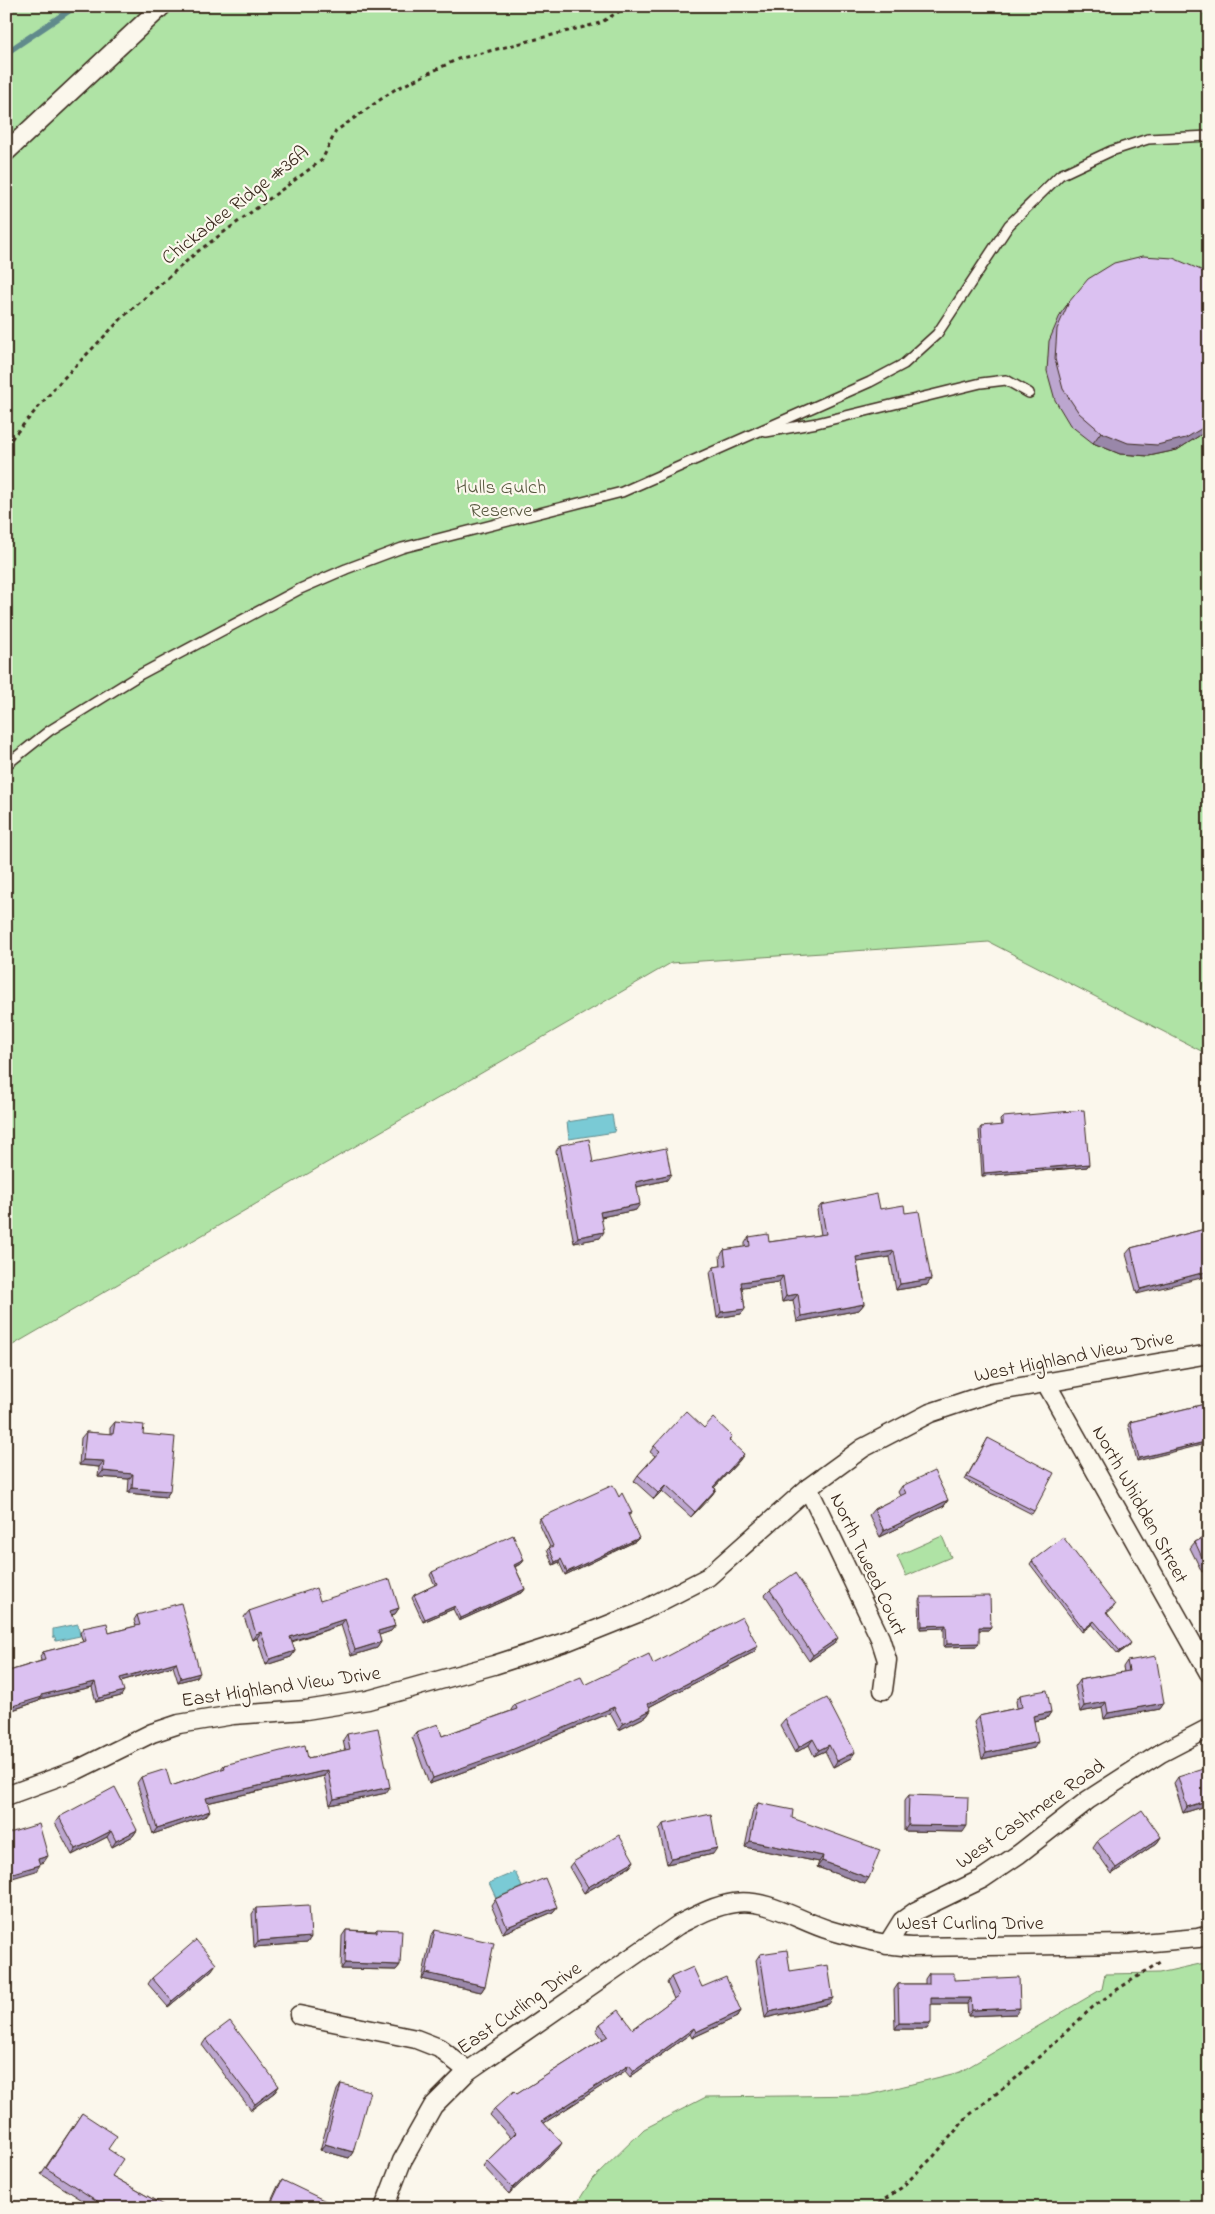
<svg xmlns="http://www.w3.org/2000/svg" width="1215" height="2214" font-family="'Indie Flower',sans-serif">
<rect width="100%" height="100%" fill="#fbf7ec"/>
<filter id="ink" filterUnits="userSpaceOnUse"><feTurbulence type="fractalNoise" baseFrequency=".02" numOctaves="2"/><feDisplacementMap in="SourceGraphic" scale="10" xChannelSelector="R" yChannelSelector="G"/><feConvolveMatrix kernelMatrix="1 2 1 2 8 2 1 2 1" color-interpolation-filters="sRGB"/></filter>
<g filter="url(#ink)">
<g fill="#afe3a5" stroke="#758662">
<path d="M6,6H1209V1055L989,942L671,963L6,1349Z"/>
<path d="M942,1536L951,1557L906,1576L897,1556Z"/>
<path d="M1209,1962V2208H574L591,2181L644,2129L706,2097L868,2095L960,2072L1102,1989L1105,1974L1159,1973Z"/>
</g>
<g fill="#7acad5" stroke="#618a8c">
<path d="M612,1115L615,1132L569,1139L567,1122Z"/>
<path d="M78,1624L80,1636L56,1641L55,1637H53V1629Z"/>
<path d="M515,1872L522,1887L496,1898L489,1883Z"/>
</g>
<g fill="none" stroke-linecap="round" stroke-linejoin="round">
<path stroke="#618a8c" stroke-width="6" d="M6,53L76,6"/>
<defs>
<g id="service">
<path d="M766,432L817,423L981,383L1006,380L1029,393"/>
<path d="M6,765L49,731L141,674L300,589L346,569L402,548L622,492L870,382L904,364L937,334L1009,225L1060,175L1111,151L1148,139L1209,136"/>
</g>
<g id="minor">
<path d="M6,152L162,6"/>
<path d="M1046,1383L1209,1673"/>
<path d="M808,1488L880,1638L887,1660L883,1690"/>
<path d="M6,1796L77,1770L152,1733L179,1724L233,1715L306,1710L368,1700L494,1665L568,1641L638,1613L708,1577L808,1488L863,1448L930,1413L993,1392L1209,1354"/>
<path d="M887,1945L902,1921L916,1911L982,1879L1019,1854L1088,1800L1161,1753L1209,1728"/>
<path d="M299,2015L416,2039L439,2048L468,2071"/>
<path d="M384,2208L402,2161L433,2106L468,2071L678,1925C696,1916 713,1906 734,1903C767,1898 799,1921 829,1930C856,1938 883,1945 911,1947L1130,1944L1198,1938L1209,1935"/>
</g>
</defs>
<use href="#service" stroke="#3b2a1e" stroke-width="12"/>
<use href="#minor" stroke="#3b2a1e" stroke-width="21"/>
<g stroke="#3b2a1e" stroke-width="3" stroke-dasharray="4 4" stroke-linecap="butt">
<path d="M6,445L60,382L123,317L197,252L322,160L336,131L394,90L458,59L600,23L628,6"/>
<path d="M872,2208L901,2188L934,2156L968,2116L1016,2078L1093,2007L1115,1991L1163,1960"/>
</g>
<use href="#service" stroke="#fbf7ec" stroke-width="9"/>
<use href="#minor" stroke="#fbf7ec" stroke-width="18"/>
</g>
<g fill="#bca6cf" stroke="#3b2a1e">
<path d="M1069,302L1202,434L1177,450L1149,456L1120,454L1093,443L1070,425L1055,400L1047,371L1049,341L1061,313Z"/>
<path d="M1003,1117L1089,1164L1087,1167L982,1176L979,1130L981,1127L1001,1126L1000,1120Z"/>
<path d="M560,1145L593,1163L667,1180L637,1187L636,1210L601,1217L600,1238L574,1243L556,1151Z"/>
<path d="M821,1205L880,1209L905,1213L931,1279L927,1285L896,1290L890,1257L857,1262L864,1304L859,1310L797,1322L793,1300L782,1302L779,1282L742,1287L745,1309L741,1314L717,1318L710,1272L714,1267L721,1266L720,1256L724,1250L745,1247V1243L749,1237L769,1242L821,1235L817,1210Z"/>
<path d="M1209,1228L1137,1294L1126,1254L1131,1248Z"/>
<path d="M1209,1403L1137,1461L1128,1425L1130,1422Z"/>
<path d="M115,1422L143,1434L170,1491L166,1497L128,1493L129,1479L98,1477L99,1467L79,1465L81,1438L86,1432L110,1434V1428Z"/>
<path d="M704,1428L730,1440L740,1460L714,1488L716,1489L712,1495L691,1517L662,1491L654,1499L634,1481L638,1475L655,1456L650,1452L654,1446Z"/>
<path d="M988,1438L1034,1511L1032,1514L965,1480Z"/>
<path d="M902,1486L948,1500L944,1506L880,1537L869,1515L874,1509L900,1496L898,1492Z"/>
<path d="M619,1497L632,1513L628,1516L636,1541L565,1575L559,1562L553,1565L547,1550L550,1547L538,1521L540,1518Z"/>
<path d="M1209,1535V1569L1202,1572L1190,1548L1195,1542Z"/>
<path d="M524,1560L522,1563L515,1567L525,1589L523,1592L459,1621L453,1609L423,1622L412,1598L414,1595L435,1585L430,1575L432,1572Z"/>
<path d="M1032,1561L1115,1605L1113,1608L1107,1613L1129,1646L1118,1654L1092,1624L1082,1632L1030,1564Z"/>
<path d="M770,1590L834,1644L809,1661L765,1595Z"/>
<path d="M921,1597L991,1627L988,1630H979L977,1646L944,1647V1628L920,1629L919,1600Z"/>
<path d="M320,1601L399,1608L395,1614L392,1615L395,1626L391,1631L379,1635L381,1642L377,1648L351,1656L341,1625L292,1642L295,1651L291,1657L266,1665L257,1638L252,1640L244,1617L249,1611Z"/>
<path d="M137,1615L197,1677L178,1682L173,1666L121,1681V1696L96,1702L92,1687L40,1699L39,1701L7,1712L11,1727L8,1731H6V1672L41,1661L40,1656L43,1652L83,1642L80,1633L83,1628L109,1633L136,1626L134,1620Z"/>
<path d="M754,1652L649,1707L651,1710L647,1716L619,1730L610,1713L505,1757L429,1784L412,1737L416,1732L442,1736L511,1711V1710L515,1704L585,1685L653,1664Z"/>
<path d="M1127,1661L1164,1703L1160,1709L1104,1719L1102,1708L1080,1712L1075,1686L1079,1680L1124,1672L1123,1667Z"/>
<path d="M1020,1695L1051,1712L1047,1718L1034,1721V1748L982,1759L974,1722L979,1716L1017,1708L1016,1701Z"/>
<path d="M785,1719L855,1752L851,1758L833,1767L825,1751L814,1756L809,1745L795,1753L780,1725Z"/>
<path d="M347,1734L386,1793L330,1805L324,1776L207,1803L206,1816L153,1834L137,1783L141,1777L171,1786L220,1770L224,1765L308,1758L345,1750L343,1740Z"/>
<path d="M1178,1777L1209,1805L1183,1813L1174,1783Z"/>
<path d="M909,1795L963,1832L904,1831V1801Z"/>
<path d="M758,1803L792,1818L865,1884L817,1867L819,1862L745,1847L753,1809Z"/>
<path d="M59,1817L137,1830L133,1836L112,1847L107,1837L72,1855L55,1823Z"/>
<path d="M663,1824L713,1854L667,1864L659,1830Z"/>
<path d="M1161,1837L1157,1843L1112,1874L1093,1847L1097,1841Z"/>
<path d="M634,1861L630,1867L584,1893L569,1867L573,1862Z"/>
<path d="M495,1899L557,1907L553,1912L503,1933L491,1905Z"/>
<path d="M256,1908L311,1937L307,1943L254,1947L252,1914Z"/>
<path d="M377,1929L400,1965L396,1970L341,1969L342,1936L346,1930L375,1931Z"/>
<path d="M435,1930L485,1986L481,1992L422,1979L431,1936Z"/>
<path d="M760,1954L790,1971L829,2004L765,2018L756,1960Z"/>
<path d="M212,1970L168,2007L148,1984L152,1978Z"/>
<path d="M929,1973L954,1980L1016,2014L968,2016L967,2004H931L927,2029H895L894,1990L898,1984H925V1979Z"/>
<path d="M671,1977L702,1987L741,2011L737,2017L692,2038L690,2034L630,2077L625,2071L544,2123L558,2149L509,2194L483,2166L487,2161L511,2138L490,2115L494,2109L603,2039L596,2030L600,2024L633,2029L674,1999L667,1983Z"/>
<path d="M206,2039L279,2086L275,2092L251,2110L202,2045Z"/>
<path d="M341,2084L353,2152L349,2158L320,2150L337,2090Z"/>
<path d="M82,2113L108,2149L112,2176L168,2208H95L41,2174Z"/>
<path d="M282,2180L328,2208H268L278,2186Z"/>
</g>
<g fill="#9987a9" stroke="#3b2a1e">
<path d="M1209,424V427L1202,434L1177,450L1149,456L1120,454L1093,443L1101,432Z"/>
<path d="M1089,1164L1087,1167L982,1176L984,1173Z"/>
<path d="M671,1174L667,1180L632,1188L636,1182Z"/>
<path d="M640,1204L636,1210L596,1218L600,1212Z"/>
<path d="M604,1232L600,1238L574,1243L578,1237Z"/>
<path d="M894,1251L890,1257L852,1263L856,1257Z"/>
<path d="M1209,1271V1276L1137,1294L1141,1289Z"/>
<path d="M783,1276L779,1282L737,1288L741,1282Z"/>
<path d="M931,1279L927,1285L896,1290L900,1284Z"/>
<path d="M798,1294L793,1300L782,1302L786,1296Z"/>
<path d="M864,1304L859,1310L797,1322L801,1316Z"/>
<path d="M745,1309L741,1314L717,1318L721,1312Z"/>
<path d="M1209,1441V1443L1137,1461L1139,1458Z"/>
<path d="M744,1454L740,1460L709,1493L713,1487Z"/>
<path d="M83,1460L104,1461L99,1467L79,1465Z"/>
<path d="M103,1471L133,1474L129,1479L98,1477Z"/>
<path d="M666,1485L662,1491L654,1499L658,1493Z"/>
<path d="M132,1488L170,1491L166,1497L128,1493Z"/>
<path d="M716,1489L712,1495L691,1517L695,1512Z"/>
<path d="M948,1500L944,1506L880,1537L884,1531Z"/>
<path d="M639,1538L636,1541L565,1575L567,1572Z"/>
<path d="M561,1559L559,1562L553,1565L555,1562Z"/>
<path d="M524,1560L522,1563L512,1568L514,1565Z"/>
<path d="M1209,1565V1569L1202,1572L1206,1566Z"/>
<path d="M525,1589L523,1592L459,1621L461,1618Z"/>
<path d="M455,1606L453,1609L423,1622L425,1619Z"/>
<path d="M399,1608L395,1614L386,1616L390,1611Z"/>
<path d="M345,1619L341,1625L286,1643L290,1637Z"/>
<path d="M1094,1621L1092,1624L1082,1632L1084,1629Z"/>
<path d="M946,1625L944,1628L920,1629L922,1626Z"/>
<path d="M395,1626L391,1631L374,1637L378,1631Z"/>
<path d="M979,1627H991L988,1630H977Z"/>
<path d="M261,1632L257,1638L252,1640L256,1634Z"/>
<path d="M838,1638L834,1644L809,1661L813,1655Z"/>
<path d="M381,1642L377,1648L351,1656L355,1650Z"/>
<path d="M979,1643L977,1646L944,1647L947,1644Z"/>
<path d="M1131,1643L1129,1646L1118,1654L1120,1651Z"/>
<path d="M758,1646L754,1652L643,1710L648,1704Z"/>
<path d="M295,1651L291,1657L266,1665L270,1659Z"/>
<path d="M176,1662L173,1666L117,1682L120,1678Z"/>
<path d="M200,1673L197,1677L178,1682L181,1678Z"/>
<path d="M95,1682L92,1687L40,1699L39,1701L6,1712V1708L41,1695Z"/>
<path d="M124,1691L121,1696L96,1702L99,1698Z"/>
<path d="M1106,1702L1102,1708L1080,1712L1084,1706Z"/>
<path d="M1164,1703L1160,1709L1104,1719L1108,1713Z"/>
<path d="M614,1707L610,1713L505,1757L429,1784L433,1778Z"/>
<path d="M651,1710L647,1716L619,1730L623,1724Z"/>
<path d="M1051,1712L1047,1718L1029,1722L1033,1716Z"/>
<path d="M11,1727L8,1731H6V1728Z"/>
<path d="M813,1739L809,1745L795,1753L799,1747Z"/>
<path d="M1038,1742L1034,1748L982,1759L986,1753Z"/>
<path d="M829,1745L825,1751L814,1756L819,1750Z"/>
<path d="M855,1752L851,1758L833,1767L837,1761Z"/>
<path d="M328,1770L324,1776L202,1804L206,1798Z"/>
<path d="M390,1787L386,1793L330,1805L334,1799Z"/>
<path d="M1209,1800V1805L1183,1813L1187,1807Z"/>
<path d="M210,1811L206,1816L153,1834L157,1828Z"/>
<path d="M908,1825L967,1826L963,1832L904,1831Z"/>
<path d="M137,1830L133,1836L112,1847L116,1841Z"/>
<path d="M111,1831L107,1837L72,1855L76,1849Z"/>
<path d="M1161,1837L1157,1843L1112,1874L1116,1868Z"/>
<path d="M750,1841L823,1856L819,1862L745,1847Z"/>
<path d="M717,1848L713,1854L667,1864L671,1858Z"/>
<path d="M48,1856L44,1862L34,1865L38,1859Z"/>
<path d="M634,1861L630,1867L584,1893L588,1887Z"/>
<path d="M822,1861L869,1878L865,1884L817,1867Z"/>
<path d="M40,1865L36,1871L6,1880V1875Z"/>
<path d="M557,1907L553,1912L503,1933L507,1927Z"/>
<path d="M311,1937L307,1943L254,1947L258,1941Z"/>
<path d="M345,1963L400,1965L396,1970L341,1969Z"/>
<path d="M216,1964L212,1970L168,2007L172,2001Z"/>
<path d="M426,1973L485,1986L481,1992L422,1979Z"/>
<path d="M833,1998L829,2004L765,2018L769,2012Z"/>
<path d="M931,1998H971L967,2004H927Z"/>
<path d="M1020,2008L1016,2014L968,2016L972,2010Z"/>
<path d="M741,2011L737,2017L692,2038L696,2032Z"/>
<path d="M899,2023H931L927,2029H895Z"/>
<path d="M694,2028L690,2034L630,2077L634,2071Z"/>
<path d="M629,2065L625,2071L538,2127L542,2121Z"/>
<path d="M279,2086L275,2092L251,2110L255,2104Z"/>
<path d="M562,2143L558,2149L509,2194L513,2188Z"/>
<path d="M325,2144L353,2152L349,2158L320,2150Z"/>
</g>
<g fill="#dbc1f1" stroke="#3b2a1e">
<path d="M1143,256L1173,258L1201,270L1209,277V424L1186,438L1157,445L1128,443L1101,432L1079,413L1063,389L1055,359L1057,329L1069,302L1088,279L1114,263Z"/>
<path d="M1084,1110L1089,1164L984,1173L981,1127L1003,1125V1117Z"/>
<path d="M589,1139L593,1163L666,1148L671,1174L636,1182L640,1204L600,1212L604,1232L578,1237L560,1145Z"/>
<path d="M877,1194L880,1209L904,1205L905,1213L919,1211L931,1279L900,1284L894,1251L856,1257L864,1304L801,1316L798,1294L786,1296L783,1276L741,1282L745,1309L721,1312L714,1267L726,1265L724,1250L750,1246L749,1237L768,1234L769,1242L826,1234L821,1205Z"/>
<path d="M1209,1228V1271L1141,1289L1131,1248Z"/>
<path d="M1209,1403V1441L1139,1458L1130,1422Z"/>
<path d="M686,1411L704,1428L713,1418L732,1436L729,1440L744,1454L713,1487L716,1489L695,1512L666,1485L658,1493L638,1475L660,1451L654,1446Z"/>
<path d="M115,1422L144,1425L143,1434L175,1437L170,1491L132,1488L133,1474L103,1471L104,1461L83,1460L86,1432L113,1434Z"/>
<path d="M988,1438L1054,1473L1034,1511L967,1477Z"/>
<path d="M934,1471L948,1500L884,1531L874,1509L906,1493L902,1486Z"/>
<path d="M613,1485L619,1497L622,1493L632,1513L628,1514L639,1538L567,1572L561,1559L555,1562L549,1548L553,1546L540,1518Z"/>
<path d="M513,1535L524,1560L514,1565L525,1589L461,1618L455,1606L425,1619L414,1595L437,1584L432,1572Z"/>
<path d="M1209,1535V1565L1206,1566L1195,1542Z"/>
<path d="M1063,1537L1115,1605L1106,1612L1131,1643L1120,1651L1094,1621L1084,1629L1032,1561Z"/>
<path d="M795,1573L838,1638L813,1655L770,1590Z"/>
<path d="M390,1579L399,1608L390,1611L395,1626L378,1631L381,1642L355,1650L345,1619L290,1637L295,1651L270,1659L261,1632L256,1634L249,1611L316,1588L320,1601Z"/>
<path d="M990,1596L991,1627H979V1643L947,1644L946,1625L922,1626L921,1597Z"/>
<path d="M181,1603L200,1673L181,1678L176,1662L120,1678L124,1691L99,1698L95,1682L41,1695L42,1697L6,1708V1672L45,1660L43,1652L86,1641L83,1628L107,1623L109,1633L140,1625L137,1615Z"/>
<path d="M742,1617L758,1646L648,1704L651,1710L623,1724L614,1707L509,1751L433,1778L416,1732L438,1724L442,1736L517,1709L515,1704L581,1677L585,1685L649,1654L653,1664Z"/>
<path d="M1156,1656L1164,1703L1108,1713L1106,1702L1084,1706L1079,1680L1129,1671L1127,1661Z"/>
<path d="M1047,1690L1051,1712L1033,1716L1038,1742L986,1753L979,1716L1022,1707L1020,1695Z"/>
<path d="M827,1698L855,1752L837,1761L829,1745L819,1750L813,1739L799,1747L785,1719Z"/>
<path d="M6,1711L11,1727L6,1728Z"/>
<path d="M378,1728L390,1787L334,1799L328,1770L206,1798L210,1811L157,1828L141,1777L166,1769L171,1786L225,1768L224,1765L305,1745L308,1758L350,1749L347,1734Z"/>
<path d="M1209,1767V1800L1187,1807L1178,1777Z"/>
<path d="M115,1787L137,1830L116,1841L111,1831L76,1849L59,1817Z"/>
<path d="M909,1795L968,1797L967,1826L908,1825Z"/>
<path d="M758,1803L793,1810L792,1818L880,1850L869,1878L822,1861L823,1856L750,1841Z"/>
<path d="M1142,1810L1161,1837L1116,1868L1097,1841Z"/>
<path d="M711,1814L717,1848L671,1858L663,1824Z"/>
<path d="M39,1824L48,1856L38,1859L40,1865L6,1875V1834Z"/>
<path d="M619,1835L634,1861L588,1887L573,1862Z"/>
<path d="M545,1878L557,1907L507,1927L495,1899Z"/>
<path d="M309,1905L311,1937L258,1941L256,1908Z"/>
<path d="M377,1929L402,1930L400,1965L345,1963L346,1930L377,1932Z"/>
<path d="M435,1930L494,1943L485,1986L426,1973Z"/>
<path d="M196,1940L216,1964L172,2001L152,1978Z"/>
<path d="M787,1950L790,1971L828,1965L833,1998L769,2012L760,1954Z"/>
<path d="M693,1967L702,1987L726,1977L741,2011L696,2032L694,2028L634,2071L629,2065L542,2121L562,2143L513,2188L487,2161L516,2133L494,2109L514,2091L517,2094L608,2036L600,2024L619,2010L633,2029L679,1995L671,1977Z"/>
<path d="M929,1973H954V1980L1019,1977L1020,2008L972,2010L971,1998H931V2023H899L898,1984H929Z"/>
<path d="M230,2021L279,2086L255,2104L206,2039Z"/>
<path d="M341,2084L370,2091L353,2152L325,2144Z"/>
<path d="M82,2113L117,2136L108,2149L123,2159L112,2176L168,2208H108L46,2168Z"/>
<path d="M282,2180L330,2203L328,2208H269Z"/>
</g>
</g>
<g text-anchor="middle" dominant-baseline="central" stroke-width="4.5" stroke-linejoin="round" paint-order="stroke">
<g font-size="20" fill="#3b2a1e" stroke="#fbf7ec">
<text transform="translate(236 206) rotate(-38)">Chickadee Ridge #36A</text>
<text transform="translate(1074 1358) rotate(-11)">West Highland View Drive</text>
<text transform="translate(1139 1505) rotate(61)">North Whidden Street</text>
<text transform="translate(867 1565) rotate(65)">North Tweed Court</text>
<text transform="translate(281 1688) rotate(-8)">East Highland View Drive</text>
<text transform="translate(1031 1815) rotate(-35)">West Cashmere Road</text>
<text x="970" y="1924">West Curling Drive</text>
<text transform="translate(520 2009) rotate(-35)">East Curling Drive</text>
</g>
<g font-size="20" fill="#585840" stroke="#fbf7ec">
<text x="501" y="488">Hulls Gulch<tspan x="501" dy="23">Reserve</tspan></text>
</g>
</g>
<rect width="1215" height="2214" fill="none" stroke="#fbf7ec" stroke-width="25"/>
<rect x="12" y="12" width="1190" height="2189" fill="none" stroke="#3b2a1e" stroke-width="2" filter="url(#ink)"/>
</svg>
